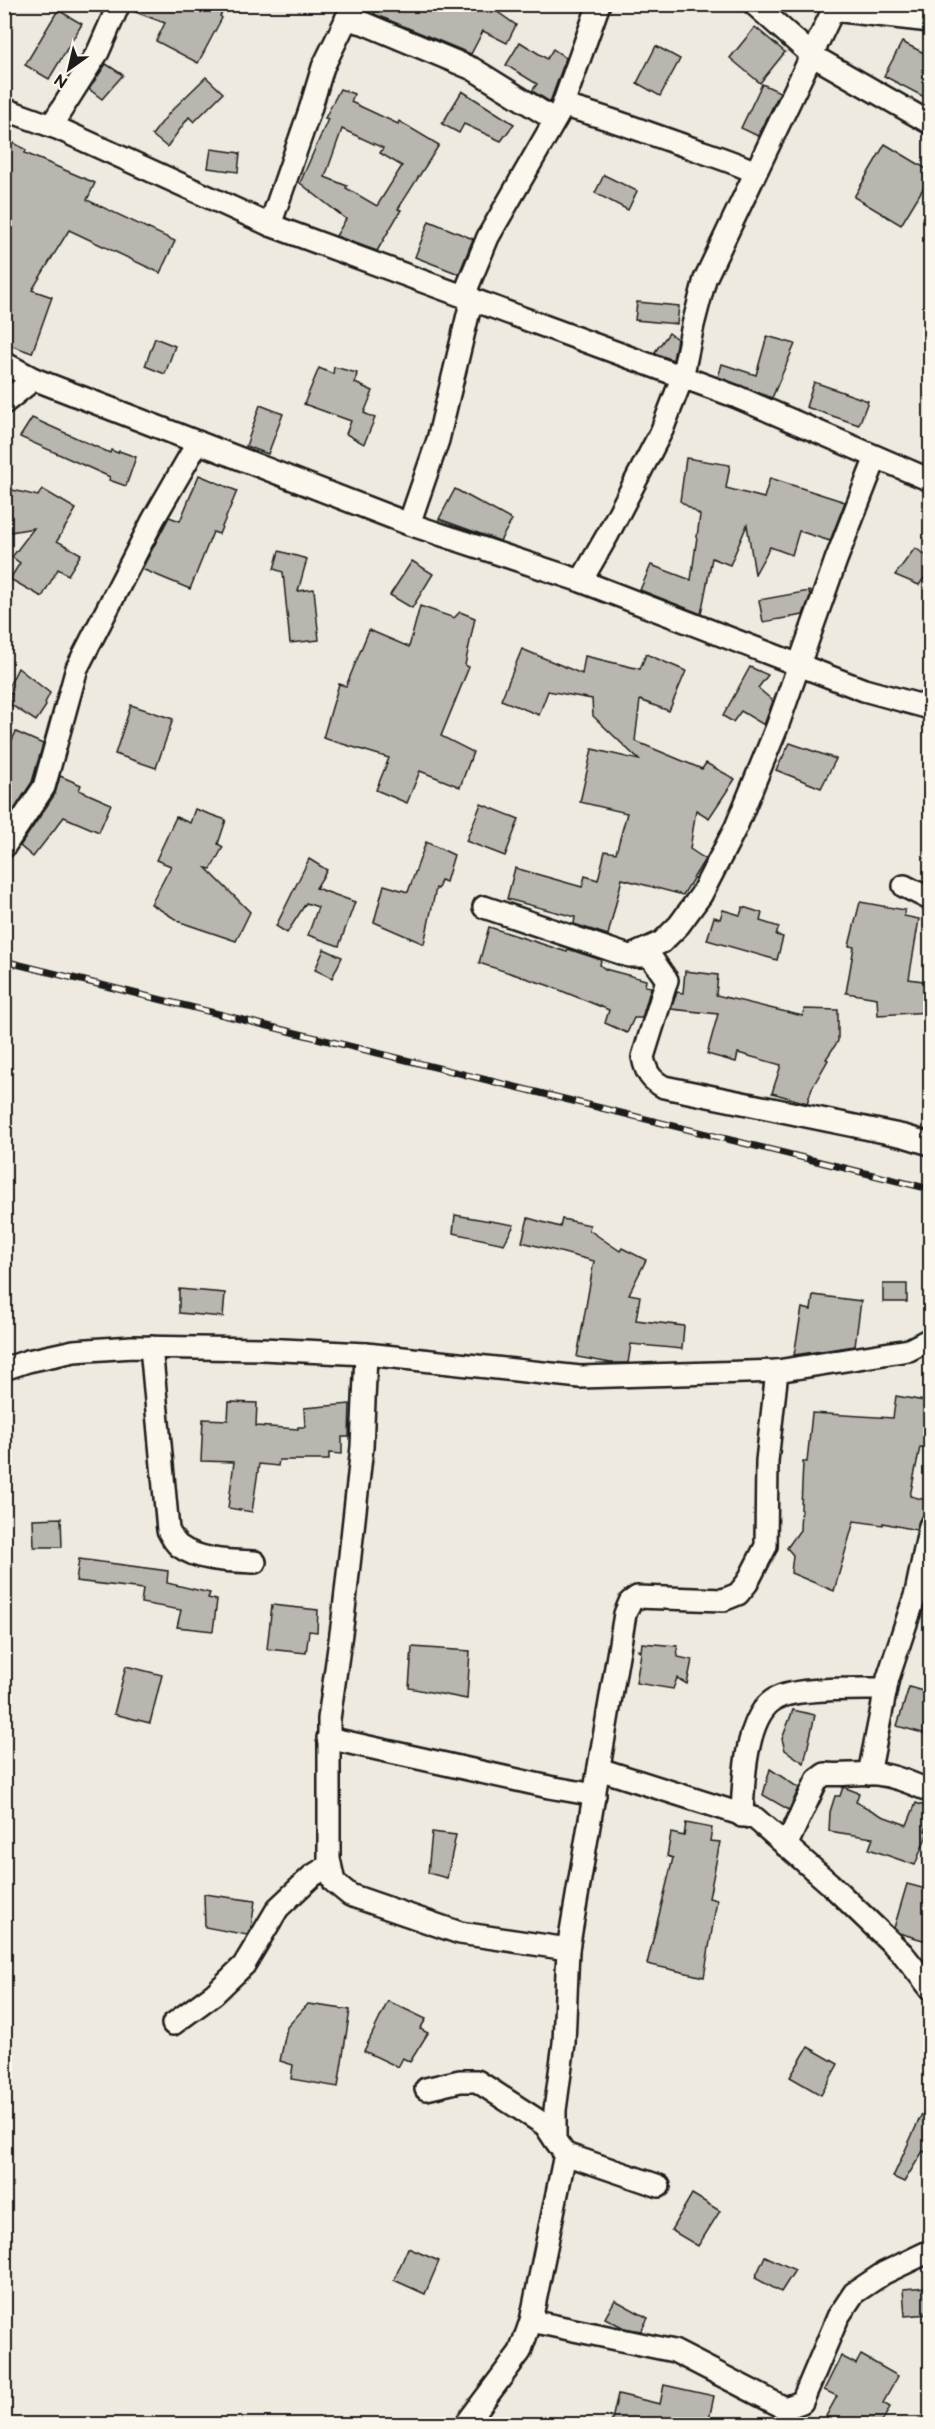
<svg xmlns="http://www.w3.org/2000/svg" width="935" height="2429" font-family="'Balsamiq Sans',sans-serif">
<rect width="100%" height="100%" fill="#eeeadf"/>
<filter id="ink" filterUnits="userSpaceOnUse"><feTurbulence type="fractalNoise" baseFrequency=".0167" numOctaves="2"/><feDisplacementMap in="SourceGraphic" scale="12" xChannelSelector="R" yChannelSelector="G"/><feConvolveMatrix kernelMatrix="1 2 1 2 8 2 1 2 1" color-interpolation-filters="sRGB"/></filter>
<g filter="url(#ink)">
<g fill="#b9b6af" stroke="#1c1c1c" stroke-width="1.5" fill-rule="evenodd">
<path d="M131,4H227L220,16L222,18L198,63L156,41L165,23L130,10Z"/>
<path d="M378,4H486L516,25L507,43L483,31L471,54L374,14Z"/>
<path d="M58,10L82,24L49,79L25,65Z"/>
<path d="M755,27L785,52L760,83L730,58Z"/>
<path d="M520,42L547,59L553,49L566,58L550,102L532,91L537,84L506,65Z"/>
<path d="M902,42L930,56V100L884,76Z"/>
<path d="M656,46L680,59L660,96L637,83Z"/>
<path d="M106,64L123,75L102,99L89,89Z"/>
<path d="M206,77L223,93L194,122L189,117L167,147L152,135L170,112Z"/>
<path d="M762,84L780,92L758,136L741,128Z"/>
<path d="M340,89L354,94L351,102L398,124L399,121L439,145L398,209L401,210L377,251L336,236L346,219L300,183L328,119L325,118ZM342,129L383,148L380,153L402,166L377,206L346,188L347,186L325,177Z"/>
<path d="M462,91L514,124L501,141L464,124L459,133L442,124Z"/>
<path d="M4,137L26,150L25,153L95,183L87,200L175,241L160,273L69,230L32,290L52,297L32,353L4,343Z"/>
<path d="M885,144L930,171V177L901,225L854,197Z"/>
<path d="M211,149L240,153L238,172L208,168Z"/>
<path d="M604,175L637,191L628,210L595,193Z"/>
<path d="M429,221L473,239L459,274L415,257Z"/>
<path d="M637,302L679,306L677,324L635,320Z"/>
<path d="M669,333L677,339L673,360L654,353Z"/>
<path d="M767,336L795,344L772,398L718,377L722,364L756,375Z"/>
<path d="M155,338L175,346L165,374L145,366Z"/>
<path d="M334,367L357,373L355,383L373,391L364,413L375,418L364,444L346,434L351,421L304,404L319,368L333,374Z"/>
<path d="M814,382L868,401L859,425L806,407Z"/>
<path d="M260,405L283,414L268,454L246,446Z"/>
<path d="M32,418L110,453L111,450L118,453L119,451L136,457L126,486L109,480L110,477L20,437Z"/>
<path d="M686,458L730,465L726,488L764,498L770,478L845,502L830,541L799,531L792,555L770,547L755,574L747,525L730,565L712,558L701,614L640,590L651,565L691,580L700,515L680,501Z"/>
<path d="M199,475L237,491L219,534L213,532L190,589L142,569L169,517L180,521Z"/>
<path d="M4,488L38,496L42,489L76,509L57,541L81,554L68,575L58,569L42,597L10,579L20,563L12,557L34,528L4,533Z"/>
<path d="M455,489L512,520L500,541L439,519Z"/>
<path d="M915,548L930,558V570L919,585L895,575Z"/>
<path d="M279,551L307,559L298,591L314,589L319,640L290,643L283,572L274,569Z"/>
<path d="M412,561L433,574L412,608L390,595Z"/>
<path d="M809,591L810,596L803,615L763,622L759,600Z"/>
<path d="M420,606L454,618L460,612L475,618L465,665L469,667L441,736L473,752L460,787L420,771L407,803L376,790L389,758L323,738L339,684L346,686L369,630L409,647Z"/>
<path d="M522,649L582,674L585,656L640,669L646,654L686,671L669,711L640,700L635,741L702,769L706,763L735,779L709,818L696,810L690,849L705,859L683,895L622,879L608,935L574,924L575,917L507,899L515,868L582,887L585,876L598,880L605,851L616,853L627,813L580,802L592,749L639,760L593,716L592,699L548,691L539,715L501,700Z"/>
<path d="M750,667L768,675L758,688L773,701L764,725L741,711L733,722L723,716Z"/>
<path d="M18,668L50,693L45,703L46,706L36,721L8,703L12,694L7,690Z"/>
<path d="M131,705L173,719L156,768L115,754Z"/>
<path d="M16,732L43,744L32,782L10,816L4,813V756Z"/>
<path d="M790,743L836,759L821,788L776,770Z"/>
<path d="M60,776L81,785L79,790L111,804L99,832L64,817L33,857L20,846L55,794Z"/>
<path d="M481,804L519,819L505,856L466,841Z"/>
<path d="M195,809L226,820L218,844L223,847L211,869L206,868L250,912L236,941L180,922L151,904L171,866L156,860L176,817L190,823Z"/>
<path d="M426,842L454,855L446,882L441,880L438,889L436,888L424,944L374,922L384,885L408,892Z"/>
<path d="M309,859L327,870L316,888L355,902L339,946L308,935L318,907L306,903L287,933L276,926Z"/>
<path d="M860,902L905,910L904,916L919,919L909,979L930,982V1012L878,1015L877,998L846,993L854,947L849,946Z"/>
<path d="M743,907L762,913L760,921L779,927L776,935L783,937L777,960L707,940L714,917L720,919L723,910L740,915Z"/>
<path d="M489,927L567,952L568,949L601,960L600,965L605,969L646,980L645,986L651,987L642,1018H634L627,1033L605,1023L609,1010L547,985L479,963Z"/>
<path d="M324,949L342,957L332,978L315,970Z"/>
<path d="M685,971L718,975L716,995L803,1016L804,1009L838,1010V1041L826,1059L828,1060L812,1088L807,1103L772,1093L781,1065L738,1053L736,1062L707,1054L718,1014L671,1009L677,992L683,993Z"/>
<path d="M455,1215L514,1225L504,1244L453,1233Z"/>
<path d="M528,1218L560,1227L562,1219L590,1225L589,1230L620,1251L622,1248L646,1260L629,1294L640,1296L636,1320L684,1326L682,1349L631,1344L628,1363H611L577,1357L594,1261L522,1242Z"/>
<rect x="883" y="1284" width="24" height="18"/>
<path d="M179,1289L225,1293L223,1317L179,1313Z"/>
<path d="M813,1295L861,1301L855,1346L794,1355L802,1308L811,1310Z"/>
<path d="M896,1396L930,1402V1448L920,1447L910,1496L926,1500L923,1516L916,1530L883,1523V1525L854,1521L834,1591L791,1573L793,1555L787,1548L800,1530L803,1462H807L812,1413L893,1418Z"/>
<path d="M229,1402L257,1403L256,1426L298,1429V1427H305L304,1408L350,1404L349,1437H342V1454L329,1453V1460H279L278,1466L259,1464L252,1512L228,1508L234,1462L201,1461L203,1419L228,1420Z"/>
<path d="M61,1518L62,1547H34L33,1519Z"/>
<path d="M79,1559L168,1571L167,1583L210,1593L208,1598L217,1600L213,1631L177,1627L181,1610L141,1603L143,1589L76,1581Z"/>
<path d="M272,1605L318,1610L317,1632L309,1631L306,1653L267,1649Z"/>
<path d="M642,1643L677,1646L678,1657L692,1660L687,1684L677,1678L673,1689L636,1683L641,1653L637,1650L641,1651Z"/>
<path d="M412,1647L470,1651L467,1699L409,1688Z"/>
<path d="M126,1666L162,1675L150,1723L114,1714Z"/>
<path d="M909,1687L930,1693V1735L897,1726Z"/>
<path d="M793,1710L815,1715L804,1763L785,1750L782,1739Z"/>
<path d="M770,1769L799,1788L789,1810L763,1795Z"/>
<path d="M843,1787L859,1793L856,1802L882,1816L907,1825L916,1803L930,1808V1815L925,1831L928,1832L915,1865L869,1849L873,1838L829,1831L830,1812L835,1796H840Z"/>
<path d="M686,1823L712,1828L710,1841L720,1842L709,1898L717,1900L704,1977L647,1964L673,1858L667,1856L671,1833L684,1836Z"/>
<path d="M432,1832L456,1835L447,1878L428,1873Z"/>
<path d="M907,1884L930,1890V1942L899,1933L894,1928Z"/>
<path d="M204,1894L255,1901L251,1928L247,1935L205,1927Z"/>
<path d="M388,2001L426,2019L420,2029L428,2033L410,2062L403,2058L398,2067L364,2051Z"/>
<path d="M308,2004L350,2010L338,2087L291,2079L293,2065L280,2061L287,2027Z"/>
<path d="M808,2047L838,2064L821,2095L790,2077Z"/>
<path d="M930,2096V2155L923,2151L904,2182L893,2177Z"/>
<path d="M692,2194L720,2211L698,2246L671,2230Z"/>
<path d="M408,2248L439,2261L425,2294L394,2280Z"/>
<path d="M765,2256L795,2270L781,2292L755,2278Z"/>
<path d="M927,2287L929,2314L905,2316L903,2289Z"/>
<path d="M615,2300L648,2318L641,2331L624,2328L605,2318Z"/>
<path d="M861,2355L898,2376L883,2403L890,2407L881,2424H837L825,2418L837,2396L824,2390L841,2356L856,2364Z"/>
<path d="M664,2385L714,2396L708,2424H611L618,2394L660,2404Z"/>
</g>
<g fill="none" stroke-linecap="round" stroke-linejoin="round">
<defs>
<g id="street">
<path d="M754,4L813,56L930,123"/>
<path d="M833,10L930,21"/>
<path d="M346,19L363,23L473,69L555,120"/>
<path d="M563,106C602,115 639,130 677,143C704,153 730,160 755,172"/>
<path d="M4,109L57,128L270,225L737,397L930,480"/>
<path d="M51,126L98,52L119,4"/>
<path d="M270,225L310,110L323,67L354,4"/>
<path d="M464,295L488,237L561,110L599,4"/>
<path d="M4,363L34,379L409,524L581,581L864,690L930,708"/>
<path d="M4,403L34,379"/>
<path d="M409,524L438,440L472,298"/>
<path d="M581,581L607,536L662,430L682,378L693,325L705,279L836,4"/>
<path d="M4,847L44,787L77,668L153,520L198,442"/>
<path d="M904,886L930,899"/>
<path d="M484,907L629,956H650L667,980L643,1057C646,1073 651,1080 664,1087L904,1136L930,1144"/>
<path d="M633,955L662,942L679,925L701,895L736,827L777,727L836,560L876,457"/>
<path d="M151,1347L168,1530C171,1536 174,1542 179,1546C199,1561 231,1561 255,1562"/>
<path d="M366,1354L362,1447L343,1619L329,1719V1859L334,1882L350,1895L460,1933L568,1949"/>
<path d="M4,1369L28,1361L74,1351L132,1347L262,1349L366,1354L580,1377L777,1371L909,1350L930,1339"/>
<path d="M328,1738L549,1787L595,1795"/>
<path d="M599,1769L756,1819L829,1883L903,1954L930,1988"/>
<path d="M869,1774L888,1678L916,1593L930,1526"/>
<path d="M742,1816C743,1785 745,1716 775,1699C795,1687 860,1689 885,1689"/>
<path d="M786,1846L817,1780L825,1774C842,1776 860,1772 877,1774C896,1776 913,1784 930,1791"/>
<path d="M173,2024L214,1994L244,1965L278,1908L312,1876L330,1865"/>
<path d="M426,2089L460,2081H477L545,2125L555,2140"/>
<path d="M565,2154L659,2186"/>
<path d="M531,2321L674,2351L785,2408L802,2402L838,2317L854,2293L884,2273L930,2251"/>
<path d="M466,2424L520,2352L531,2321L565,2154L555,2140V2110L564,2043L568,1949L625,1614L630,1602L637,1597L723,1600L738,1594L747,1583L766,1546L767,1461L777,1371"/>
</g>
</defs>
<use href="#street" stroke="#1c1c1c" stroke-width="26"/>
<use href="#street" stroke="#fbf7ec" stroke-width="21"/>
<defs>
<path id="rail" d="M4,961L930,1189"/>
</defs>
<use href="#rail" stroke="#1c1c1c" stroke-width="7"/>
<use href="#rail" stroke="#fbf7ec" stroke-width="4.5" stroke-dasharray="14" stroke-linecap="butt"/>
</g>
</g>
<rect width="935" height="2429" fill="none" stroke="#fbf7ec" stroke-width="24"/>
<rect x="12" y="12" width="911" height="2405" fill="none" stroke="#1c1c1c" stroke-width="2" filter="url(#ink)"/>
<g transform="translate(69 69) rotate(214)" stroke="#fbf7ec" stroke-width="4.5" paint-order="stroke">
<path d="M0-4.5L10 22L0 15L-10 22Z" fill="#1c1c1c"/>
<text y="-9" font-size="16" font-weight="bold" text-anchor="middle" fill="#1c1c1c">N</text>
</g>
</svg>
